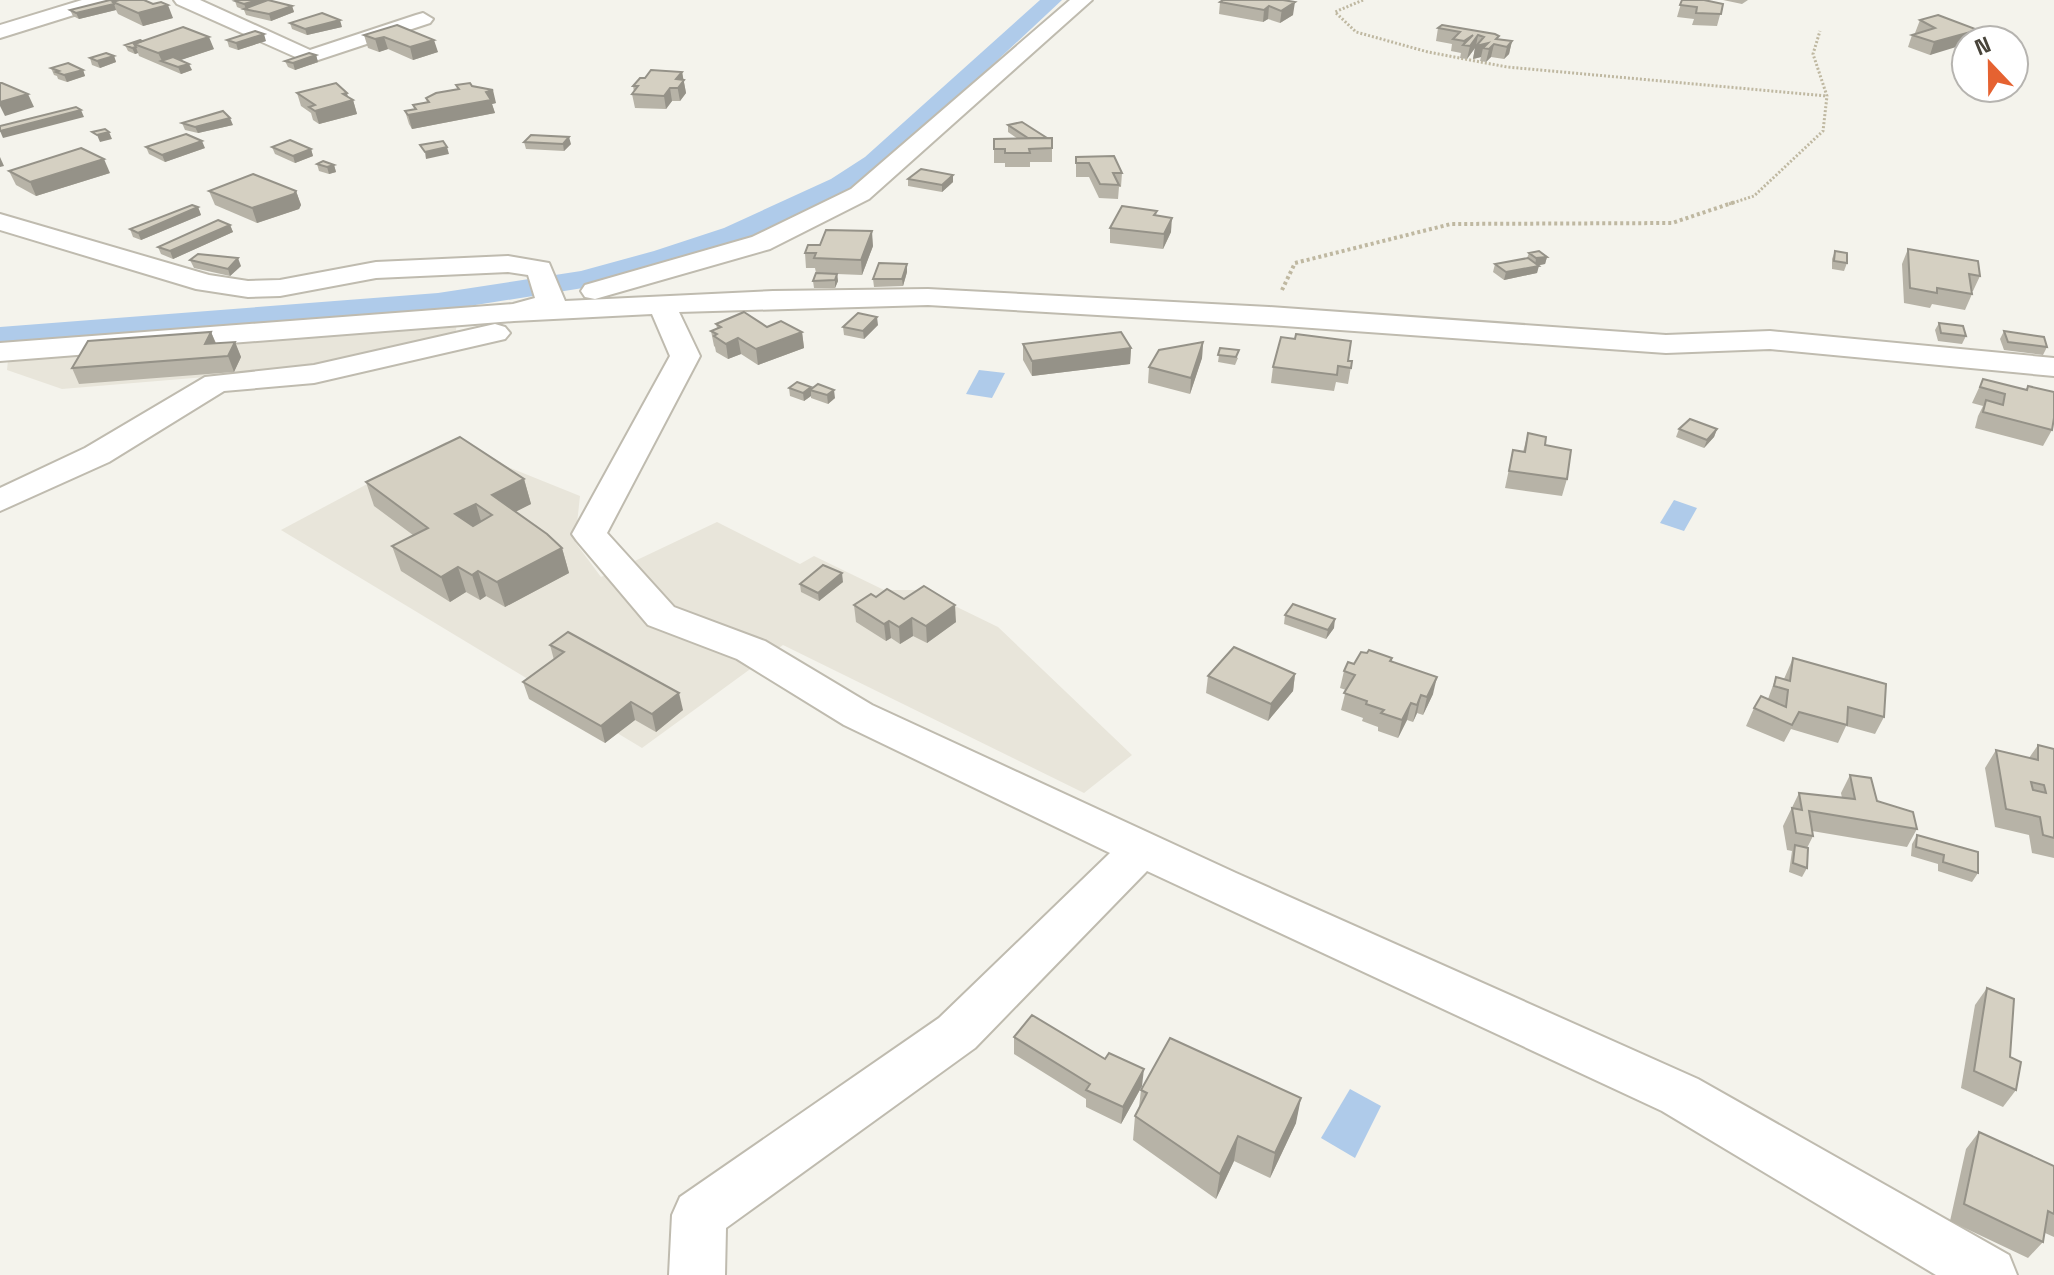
<svg xmlns="http://www.w3.org/2000/svg" width="2054" height="1275" font-family="'Space Grotesk',sans-serif">
<rect width="100%" height="100%" fill="#f4f3ec"/>
<g fill="#e8e5da">
<path d="M457,324L455,335L313,368L62,389L7,370L8,360Z"/>
<path d="M446,442L580,496L575,542L601,577L717,522L800,564L814,556L884,590H922L998,627L1132,755L1084,793L783,645L642,748L281,530Z"/>
</g>
<g fill="#afcbea">
<path d="M979,370L1005,373L992,398L966,394Z"/>
<path d="M1674,500L1697,508L1684,531L1660,523Z"/>
<path d="M1350,1089L1381,1106L1355,1158L1321,1138Z"/>
</g>
<g fill="none" stroke-linecap="round" stroke-linejoin="round">
<path fill="#afcbea" fill-rule="evenodd" d="M1040,0H1062L883,167L849,191L744,240L674,263L583,288L438,311L0,345V327L438,293L581,271L654,251L724,228L831,179L865,157Z"/>
<defs>
<g id="street">
<path d="M82,0H112L109,4L0,38V25Z"/>
<path d="M174,0H200L310,50L416,15L423,13L433,19L430,23L309,63L177,4Z"/>
<path d="M1070,0H1092L869,199L770,249L595,299L585,297L581,291L585,285L752,237L851,189Z"/>
<path d="M0,214L209,275L248,281L280,280L376,262L508,256L549,263L565,301L773,291L928,289L1269,307L1666,335L1770,331L2054,358V376L1770,349L1666,353L1269,325L928,305L679,312L700,356L607,533L674,607L765,641L872,705L1236,873L1698,1079L2009,1255L2017,1275H1936L1662,1111L1147,871L975,1048L726,1228L725,1275H669L672,1215L680,1197L939,1018L1110,853L844,725L737,659L648,625L577,541L572,534L670,356L652,314L514,321L0,361V343L513,304L535,298L528,275L508,272L376,278L280,296L248,297L196,289L0,230Z"/>
<path d="M495,324L505,327L510,333L505,339L314,383L224,391L109,462L0,511V488L85,448L205,377L314,365Z"/>
</g>
</defs>
<use href="#street" stroke="#bfbbaf" stroke-width="4"/>
<g stroke="#bfb8a1" stroke-width="3" stroke-dasharray="2 2" stroke-linecap="butt">
<path d="M1363,0L1335,12L1356,32L1428,52L1507,67L1827,96"/>
<path d="M1729,204L1754,196L1823,131L1827,96L1813,54L1820,31"/>
</g>
<path stroke="#bfb8a1" stroke-width="4" stroke-dasharray="3 3" stroke-linecap="butt" d="M1282,290L1295,263L1451,224L1672,223L1735,202"/>
<use href="#street" fill="#fff" fill-rule="evenodd"/>
</g>
<g fill="#b7b3a7">
<path d="M110,0L173,18L143,26L118,14L116,10L79,19L73,16L70,10Z"/>
<path d="M1223,0H1287L1293,15L1280,23L1268,19L1263,22L1219,14L1220,2Z"/>
<path d="M1682,0L1723,4L1717,26L1692,25L1694,19L1677,17Z"/>
<path d="M1723,0H1748L1742,4Z"/>
<path d="M235,1L292,6L294,12L271,21L246,15L244,10L237,7Z"/>
<path d="M1920,20L1978,30L1974,40H1966L1930,55L1908,47L1912,35L1916,33H1915Z"/>
<path d="M290,23L342,27L307,35L292,29Z"/>
<path d="M397,25L438,52L413,60L388,49L379,52L368,48L364,35Z"/>
<path d="M1438,28L1512,41L1509,54L1504,59L1491,57L1486,62L1480,61L1481,57L1473,59L1475,48L1467,59L1460,58L1461,53L1451,51L1452,44L1436,41Z"/>
<path d="M140,40L214,49L180,60L192,70L181,74L139,56L138,53L135,54L128,51L125,45Z"/>
<path d="M227,40L266,41L238,50L229,47Z"/>
<path d="M316,55L318,62L295,70L288,67L285,61Z"/>
<path d="M114,56L116,62L100,68L92,65L90,58Z"/>
<path d="M51,68L83,70L85,76L67,82L58,79L57,76L54,75Z"/>
<path d="M682,72L686,93L680,101H672L666,109L635,108L632,94L634,92L633,86L645,78Z"/>
<path d="M456,85L472,86L496,103L492,104L495,113L412,129L409,124L405,111L414,109L413,105L427,103L426,98L457,89Z"/>
<path d="M297,93L348,97L353,100L357,114L319,124L313,120L311,113L301,106Z"/>
<path d="M182,123L233,125L198,133L185,130Z"/>
<path d="M1008,125L1052,148V162H1030V167H1005V163H994V139H1018L1008,132Z"/>
<path d="M524,142L571,144L564,151L526,149Z"/>
<path d="M146,147L205,148L165,162L149,154Z"/>
<path d="M272,147L311,149L313,156L295,163L275,154Z"/>
<path d="M1076,157L1122,173L1121,187H1119L1118,199L1099,198L1089,177H1076Z"/>
<path d="M317,164L334,165L336,172L329,174L319,171Z"/>
<path d="M9,171L110,173L36,196L16,185Z"/>
<path d="M908,179L953,182L942,192L908,186Z"/>
<path d="M209,191H296L301,205L299,209L257,223L215,205Z"/>
<path d="M198,207L201,215L141,240L133,237L130,229Z"/>
<path d="M1157,211L1156,216L1171,232L1163,249L1110,243V228Z"/>
<path d="M230,225L233,232L173,259L161,254L158,247Z"/>
<path d="M873,246L862,275L837,274L838,281L835,288H814L813,281L816,273L815,268H806L805,253Z"/>
<path d="M1908,249L1980,276L1973,291H1971L1972,294L1965,310L1932,304L1930,308L1904,303L1902,264Z"/>
<path d="M1835,251L1847,263L1844,271L1832,269V259Z"/>
<path d="M1529,253L1547,257L1545,264L1538,265L1537,273L1504,280L1493,272L1495,264L1527,258Z"/>
<path d="M190,260L241,266L230,276L194,268Z"/>
<path d="M907,272L903,286L874,287L873,279Z"/>
<path d="M1939,323L1966,336L1962,344L1938,341L1935,330Z"/>
<path d="M716,324L767,327L802,332L804,348L758,365L741,354L728,359L716,352L715,347L714,346L711,331L717,328Z"/>
<path d="M878,325L864,339L844,335L843,327Z"/>
<path d="M2004,331L2047,347L2043,355L2004,350L2000,339Z"/>
<path d="M211,332L216,343L235,342L241,357L234,372L79,384L72,368Z"/>
<path d="M1203,342L1202,358L1190,394L1148,383L1149,367Z"/>
<path d="M1023,344L1131,348L1130,364L1032,376L1023,360Z"/>
<path d="M1220,348L1238,358L1235,365L1218,362Z"/>
<path d="M1348,361H1352L1348,384L1336,382L1334,391L1271,383L1273,367Z"/>
<path d="M1983,379L2026,390L2028,386L2052,430L2043,446L1975,428L1978,416L1983,406L1972,403Z"/>
<path d="M789,388L811,389L835,398L828,404L811,398V396L804,401L790,396Z"/>
<path d="M1679,429H1717L1714,437L1704,448L1676,437Z"/>
<path d="M1528,433L1545,445L1567,479L1562,496L1505,488L1513,450L1523,452Z"/>
<path d="M524,479L531,504L515,512L562,548L569,573L505,607L486,596L480,600L466,592L450,602L401,571L392,546L413,535L374,506L366,482Z"/>
<path d="M843,582L819,601L801,592L800,584Z"/>
<path d="M876,597L904,599L956,622L927,643L913,636L900,644L891,638L886,641L856,622L854,605Z"/>
<path d="M1285,615L1334,628L1326,639L1284,624Z"/>
<path d="M550,645L683,710L656,732L635,720L605,743L529,699L523,682L554,660Z"/>
<path d="M1392,658V662L1433,694L1423,715L1417,713L1413,722L1407,720L1398,738L1378,731V727L1362,721L1363,718L1341,710L1346,690L1340,688L1344,671L1354,664Z"/>
<path d="M1793,658L1884,717L1875,734L1846,726L1838,743L1791,729L1784,742L1746,726L1754,708L1768,699L1776,677L1784,679Z"/>
<path d="M1295,674L1293,691L1268,721L1206,693L1208,676Z"/>
<path d="M2038,745L2054,749V858L2032,853L2029,835L1995,827L1985,768L1996,750L2029,758Z"/>
<path d="M1850,775L1877,801L1917,829L1907,847L1812,831L1813,836L1807,848V868L1802,877L1789,872L1792,851L1787,850L1783,826L1799,793L1842,798L1841,793Z"/>
<path d="M1917,835L1978,873L1972,882L1938,871V864L1911,856L1912,844Z"/>
<path d="M1987,988L2010,1057L2016,1090L2003,1107L1961,1088L1975,1005Z"/>
<path d="M1014,1037L1142,1086L1121,1124L1086,1107V1099L1014,1054Z"/>
<path d="M1141,1090L1296,1123L1270,1178L1234,1161L1216,1199L1133,1140L1135,1116L1139,1107Z"/>
<path d="M1979,1132L2054,1166V1237L2045,1233L2043,1242L2028,1258L1950,1221L1966,1149Z"/>
</g>
<g fill="#959288">
<path d="M258,0H269L246,9L244,4Z"/>
<path d="M1283,0H1287L1286,8L1295,2L1293,15L1280,23Z"/>
<path d="M114,4L116,10L79,19L76,13Z"/>
<path d="M168,5L173,18L143,26L138,13Z"/>
<path d="M292,6L294,12L271,21L269,14Z"/>
<path d="M1269,6L1268,19L1263,22L1264,10Z"/>
<path d="M340,20L342,27L307,35L305,29Z"/>
<path d="M1978,30L1974,40H1966V44L1930,55L1934,42Z"/>
<path d="M264,34L266,41L238,50L236,43Z"/>
<path d="M1473,35H1478L1476,46L1488,43L1483,48L1481,57L1473,59L1475,48L1467,59L1470,46L1463,45L1464,41Z"/>
<path d="M209,37L214,49L169,64L162,61L158,53Z"/>
<path d="M384,37L388,49L379,52L375,39Z"/>
<path d="M434,40L438,52L413,60L410,47Z"/>
<path d="M1512,41L1509,54L1504,59L1507,47Z"/>
<path d="M1494,44L1491,57L1486,62L1489,49Z"/>
<path d="M136,47L138,53L135,54L132,48Z"/>
<path d="M316,55L318,62L295,70L293,63Z"/>
<path d="M114,56L116,62L100,68L97,61Z"/>
<path d="M189,64L192,70L181,74L178,67Z"/>
<path d="M83,70L85,76L67,82L64,75Z"/>
<path d="M682,72L686,93L680,101L676,79Z"/>
<path d="M670,88L672,101L666,109L664,96Z"/>
<path d="M493,90L496,103L492,104L495,113L412,129L408,115Z"/>
<path d="M347,93L349,101L353,100L357,114L319,124L315,111Z"/>
<path d="M28,94L34,107L5,116L0,106V102Z"/>
<path d="M81,110L84,117L3,138L0,131Z"/>
<path d="M230,118L233,125L198,133L195,127Z"/>
<path d="M109,132L112,139L100,142L97,135Z"/>
<path d="M569,137L571,144L564,151L563,144Z"/>
<path d="M202,141L205,148L165,162L162,155Z"/>
<path d="M447,147L449,154L426,159L425,152Z"/>
<path d="M311,149L313,156L295,163L293,156Z"/>
<path d="M0,157L4,166L0,167Z"/>
<path d="M104,159L110,173L36,196L30,182Z"/>
<path d="M334,165L336,172L329,174L327,167Z"/>
<path d="M953,175V182L942,192V185Z"/>
<path d="M296,191L301,205L299,209L257,223L252,208Z"/>
<path d="M198,207L201,215L141,240L138,233Z"/>
<path d="M1172,218L1171,232L1163,249L1164,234Z"/>
<path d="M230,225L233,232L173,259L170,251Z"/>
<path d="M872,231L873,246L862,275L861,260Z"/>
<path d="M1547,257L1545,264L1535,266L1536,258Z"/>
<path d="M238,258L241,266L230,276L228,269Z"/>
<path d="M907,264V272L903,286L902,279Z"/>
<path d="M1539,266L1537,273L1504,280L1506,272Z"/>
<path d="M837,274L838,281L835,288V280Z"/>
<path d="M877,317L878,325L864,339L863,331Z"/>
<path d="M211,332L217,347L205,344Z"/>
<path d="M802,332L804,348L758,365L756,349Z"/>
<path d="M738,338L741,354L728,359L726,344Z"/>
<path d="M235,342L241,357L234,372L228,356Z"/>
<path d="M1203,342L1202,358L1190,394L1191,378Z"/>
<path d="M1131,348L1130,364L1032,376V361Z"/>
<path d="M811,387V396L804,401L803,393Z"/>
<path d="M834,390L835,398L828,404L827,395Z"/>
<path d="M1717,429L1714,437L1704,448L1707,440Z"/>
<path d="M524,479L531,504L499,520L492,495Z"/>
<path d="M476,504L483,528L463,538L455,514Z"/>
<path d="M562,548L569,573L505,607L497,582Z"/>
<path d="M458,567L466,592L450,602L441,577Z"/>
<path d="M478,571L486,596L480,600L472,575Z"/>
<path d="M842,573L843,582L819,601L818,593Z"/>
<path d="M955,605L956,622L927,643L926,626Z"/>
<path d="M912,618L913,636L900,644L899,627Z"/>
<path d="M1335,619L1334,628L1326,639L1328,630Z"/>
<path d="M889,621L891,638L886,641L884,624Z"/>
<path d="M1295,674L1293,691L1268,721L1271,704Z"/>
<path d="M1437,677L1433,694L1423,715L1427,697Z"/>
<path d="M679,693L683,710L656,732L652,714Z"/>
<path d="M1421,695L1417,713L1413,722L1417,705Z"/>
<path d="M631,702L635,720L605,743L601,726Z"/>
<path d="M1411,703L1407,720L1398,738L1402,720Z"/>
<path d="M1144,1069L1142,1086L1121,1124L1123,1107Z"/>
<path d="M1301,1098L1296,1123L1270,1178L1275,1153Z"/>
<path d="M1238,1136L1234,1161L1216,1199L1220,1174Z"/>
</g>
<g fill="#d5d0c2" stroke="#959288" stroke-width="2" fill-rule="evenodd">
<path d="M110,0H119L113,2L114,4L76,13L70,10Z"/>
<path d="M119,0H144L153,4L161,2L168,5L138,13L113,2Z"/>
<path d="M239,0H258L244,4L235,1Z"/>
<path d="M268,0L292,6L269,14L244,9Z"/>
<path d="M1223,0H1283L1295,2L1281,11L1269,6L1264,10L1220,2Z"/>
<path d="M1682,0H1704L1723,4L1721,14L1696,13L1697,7L1680,5Z"/>
<path d="M322,13L340,20L305,29L290,23Z"/>
<path d="M1938,15L1978,30L1934,42L1912,35L1935,28L1920,20Z"/>
<path d="M397,25L434,40L410,47L384,37L375,39L364,35Z"/>
<path d="M1442,25L1495,34L1499,36L1496,39L1512,41L1507,47L1494,44L1489,49L1483,48L1488,43L1476,46L1484,37L1478,35L1470,46L1463,45L1473,35L1464,41L1453,39L1460,32L1438,28Z"/>
<path d="M183,27L209,37L158,53L134,44Z"/>
<path d="M255,31L264,34L236,43L227,40Z"/>
<path d="M140,40L142,41L134,44L136,47L132,48L125,45Z"/>
<path d="M106,53L114,56L97,61L90,58Z"/>
<path d="M309,53L316,55L293,63L285,61Z"/>
<path d="M173,57L189,64L178,67L161,61Z"/>
<path d="M68,63L83,70L64,75L56,72L59,71L51,68Z"/>
<path d="M651,70L682,72L676,79L684,80L678,88H670L664,96L632,94L638,86H633L640,78H645Z"/>
<path d="M0,83H2L28,94L0,102Z"/>
<path d="M336,83L347,93L343,94L353,100L315,111L309,107L315,105L297,93Z"/>
<path d="M470,83L472,86L493,90L486,92L491,100L408,115L405,111L416,109L413,105L429,102L426,98L436,93L459,89L456,85Z"/>
<path d="M76,107L81,110L0,131V126Z"/>
<path d="M223,111L230,118L195,127L182,123Z"/>
<path d="M1022,122L1047,138H1028L1008,125Z"/>
<path d="M105,129L109,132L97,135L92,132Z"/>
<path d="M186,134L202,141L162,155L146,147Z"/>
<path d="M531,135L569,137L563,144L524,142Z"/>
<path d="M1052,138V148L1029,149L1030,153H1005V149H994V139Z"/>
<path d="M290,140L311,149L293,156L272,147Z"/>
<path d="M443,141L447,147L425,152L420,145Z"/>
<path d="M81,148L104,159L30,182L9,171Z"/>
<path d="M1114,156L1122,173H1113L1119,185L1100,184L1089,163H1076V157Z"/>
<path d="M323,161L334,165L327,167L317,164Z"/>
<path d="M921,169L953,175L942,185L908,179Z"/>
<path d="M253,174L296,191L294,194L252,208L209,191Z"/>
<path d="M192,205L198,207L138,233L130,229Z"/>
<path d="M1122,206L1157,211L1154,215L1172,218L1164,234L1110,228Z"/>
<path d="M218,220L230,225L170,251L158,247Z"/>
<path d="M826,230L872,231L861,260L814,258L816,253H805L808,245H820Z"/>
<path d="M1908,249L1978,261L1980,276L1969,274L1972,294L1937,288V293L1910,288Z"/>
<path d="M1539,251L1547,257L1536,258L1529,253Z"/>
<path d="M1835,251L1847,253V263L1834,261Z"/>
<path d="M198,254L238,258L228,269L190,260Z"/>
<path d="M1528,258L1539,266L1506,272L1495,264Z"/>
<path d="M879,263L907,264L902,279H873Z"/>
<path d="M816,273L837,274L835,280L813,281Z"/>
<path d="M744,312L767,327L781,321L802,332L756,349L738,338L726,344L714,336L717,334L711,331L721,327L716,324Z"/>
<path d="M858,313L877,317L863,331L843,327Z"/>
<path d="M1939,323L1963,326L1966,336L1941,333Z"/>
<path d="M2004,331L2044,337L2047,347L2008,342Z"/>
<path d="M211,332L205,344L235,342L228,356L72,368L88,341Z"/>
<path d="M1121,332L1131,348L1032,361L1023,344Z"/>
<path d="M1296,334L1351,341L1348,361H1352L1351,368L1338,366L1337,375L1273,367L1281,337L1295,339Z"/>
<path d="M1203,342L1191,378L1149,367L1159,350Z"/>
<path d="M1220,348L1239,350L1236,357L1218,355Z"/>
<path d="M1983,379L2027,390L2028,386L2054,392V418L2052,430L1983,412L1986,400L2003,405L2005,394L1980,387Z"/>
<path d="M797,382L811,387L803,393L789,388Z"/>
<path d="M818,384L834,390L827,395L810,390Z"/>
<path d="M1690,419L1717,429L1707,440L1679,429Z"/>
<path d="M1528,433L1546,437L1545,445L1571,450L1567,479L1509,471L1513,450L1525,452Z"/>
<path d="M460,437L524,479L492,495L547,534L562,548L497,582L478,571L472,575L458,567L441,577L392,546L428,528L366,482ZM476,504L492,515L473,526L455,514Z"/>
<path d="M823,565L842,573L818,593L800,584Z"/>
<path d="M924,586L955,605L926,626L912,618L899,627L889,621L884,624L854,605L871,594L876,597L887,589L904,599Z"/>
<path d="M1293,604L1335,619L1328,630L1285,615Z"/>
<path d="M568,632L679,693L652,714L631,702L601,726L523,682L564,652L550,645Z"/>
<path d="M1234,647L1295,674L1271,704L1208,676Z"/>
<path d="M1369,650L1392,658L1390,661L1437,677L1427,697L1421,695L1417,705L1411,703L1402,720L1381,713L1384,710L1366,704L1367,701L1344,693L1355,675L1344,671L1348,662L1354,664L1361,652L1367,653Z"/>
<path d="M1793,658L1886,684L1884,717L1848,707L1847,725L1799,712L1792,725L1754,708L1761,696L1786,707L1788,690L1774,686L1776,677L1790,681Z"/>
<path d="M2038,745L2054,749V838L2043,835L2040,817L2006,809L1996,750L2038,760ZM2031,782L2044,785L2046,793L2033,790Z"/>
<path d="M1850,775L1871,778L1877,801L1913,812L1917,829L1809,811L1813,836L1796,833L1792,808L1802,810L1799,793L1855,799Z"/>
<path d="M1917,835L1978,852V873L1943,862L1944,855L1916,847Z"/>
<path d="M1795,845L1808,848L1807,868L1793,863Z"/>
<path d="M1987,988L2014,999L2010,1057L2021,1062L2016,1090L1974,1071Z"/>
<path d="M1032,1015L1105,1059L1109,1053L1144,1069L1123,1107L1086,1090L1090,1084L1014,1037Z"/>
<path d="M1170,1038L1301,1098L1275,1153L1238,1136L1220,1174L1135,1116L1147,1093L1141,1090Z"/>
<path d="M1979,1132L2054,1166V1214L2048,1211L2043,1242L1964,1204Z"/>
</g>
<g transform="translate(1990 64) rotate(338)"><circle r="38" fill="#ffffff" stroke="#b6b4b0" stroke-width="2"/>
<path d="M0-6L14 30L0 20L-14 30Z" fill="#e56231"/>
<text y="-12" font-size="22" font-weight="bold" text-anchor="middle" fill="#48443a">N</text>
</g>
</svg>
